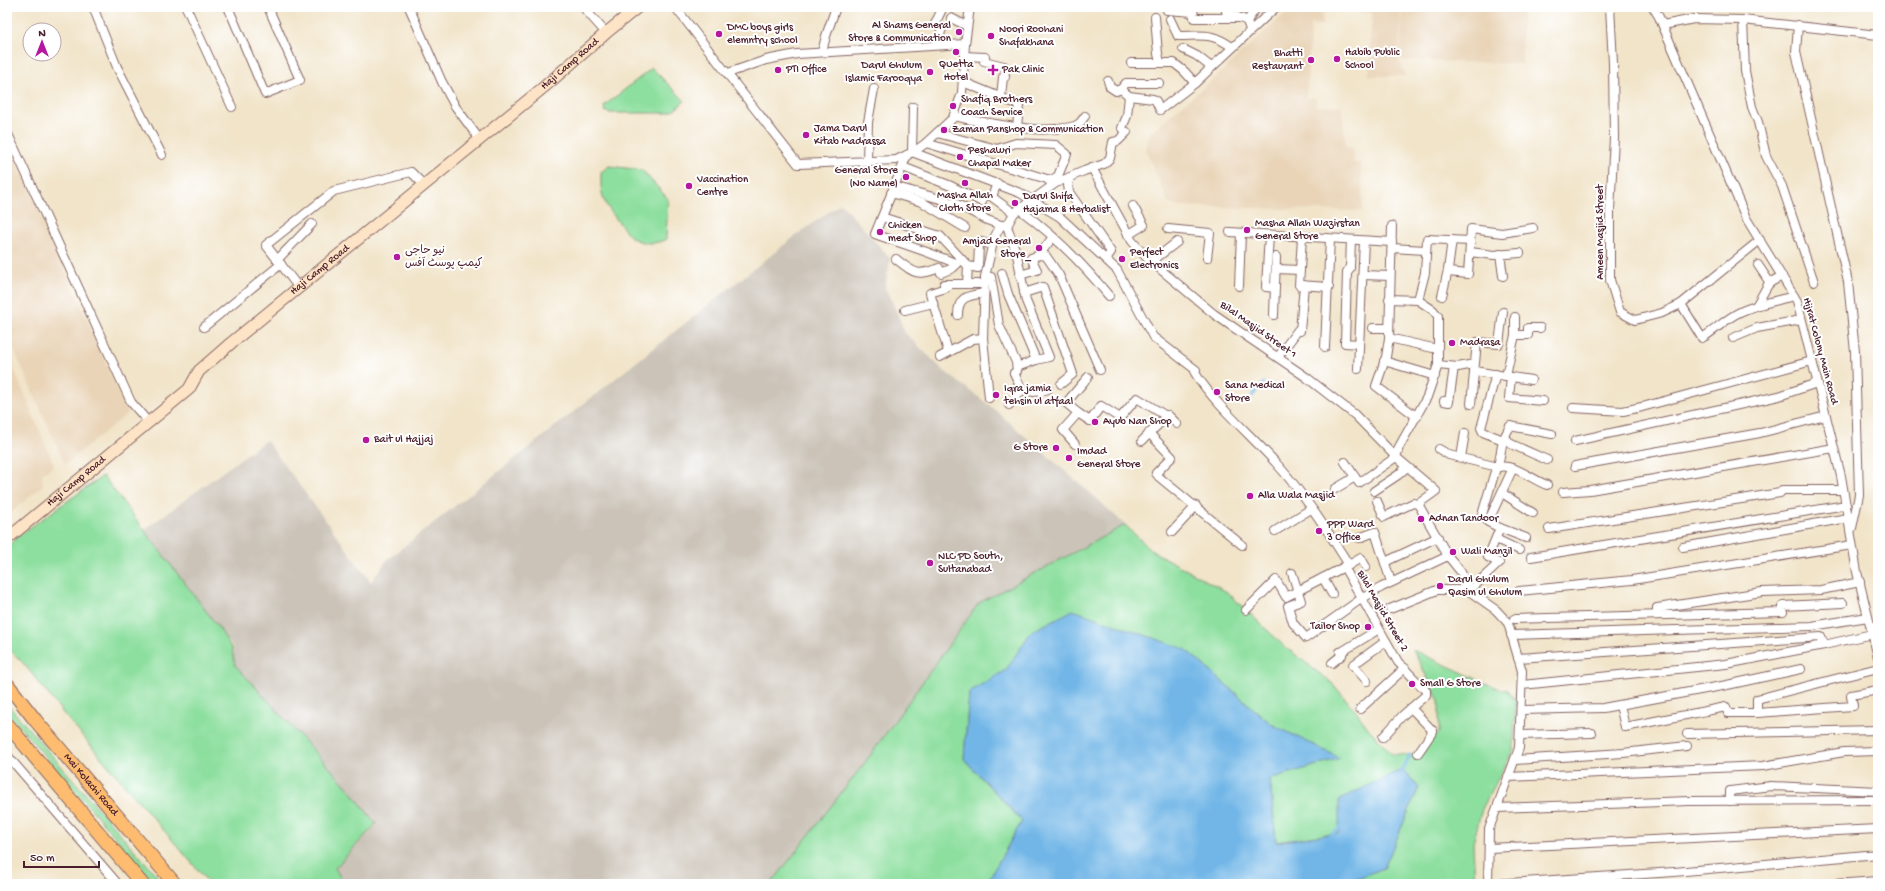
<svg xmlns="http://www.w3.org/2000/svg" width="1885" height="891" font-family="'Gochi Hand','Playpen Sans Arabic',sans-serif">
<rect width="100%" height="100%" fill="#fff"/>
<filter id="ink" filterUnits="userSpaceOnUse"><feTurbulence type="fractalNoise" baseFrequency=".025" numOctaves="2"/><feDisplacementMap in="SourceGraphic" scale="8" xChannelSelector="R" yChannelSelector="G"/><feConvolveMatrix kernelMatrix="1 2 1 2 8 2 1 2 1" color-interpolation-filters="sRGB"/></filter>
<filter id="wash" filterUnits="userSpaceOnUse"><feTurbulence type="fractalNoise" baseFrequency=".012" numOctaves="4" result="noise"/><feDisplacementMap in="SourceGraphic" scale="16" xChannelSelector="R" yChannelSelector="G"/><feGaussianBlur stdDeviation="0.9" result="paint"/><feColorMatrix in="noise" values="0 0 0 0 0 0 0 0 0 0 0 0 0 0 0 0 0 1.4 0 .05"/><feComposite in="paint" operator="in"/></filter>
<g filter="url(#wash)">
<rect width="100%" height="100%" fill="#f1e4c9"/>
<g fill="#e9d4b7">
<path d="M1292,7H1401L1399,61L1406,76H1369L1372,13L1323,11L1322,25L1311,24L1306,98H1315L1316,107L1341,105L1346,147L1353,148L1354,163H1361L1363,211L1176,206L1168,202L1145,148L1148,140V134L1211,81Z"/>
<path d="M1402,7H1522V64L1400,60Z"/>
<path d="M7,137L128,413L65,464L7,334Z"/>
<path d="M7,353L54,465L42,474L43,485L7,516Z"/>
</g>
<path fill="#cbc3b8" d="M841,203L889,257L890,260L885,288L895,308L905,333L944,371L989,405L1095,497L1125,525L979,603L869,757L771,884H344L335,868L376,825L350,790L235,665L233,647L144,530L266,440L371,582L387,560L794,237Z"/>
<g fill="#8ddf9f" stroke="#6c7f65">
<path d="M652,68L685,101L673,111L666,113H610L605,111L604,106Z"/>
<path d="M609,166L642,170L668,199L666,239C656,245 641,244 631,237C626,232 608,209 605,202C600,193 601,182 601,172Z"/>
<path d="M103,476L219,628L232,649L235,665L350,790L376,824L335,868L344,884H210L67,718L24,664L7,647V547L21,534Z"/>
<path d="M1125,525L1152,551L1227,592L1283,645L1333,684L1355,710L1368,728L1392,754L1410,755L1422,753L1439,732V701L1413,650L1494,687L1507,690L1516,701L1513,751L1482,809L1473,843L1475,884H1342L1384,868L1419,787L1402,769L1339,833L1276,842L1270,779L1339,758L1271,724L1185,649L1031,632L1006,670L969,692L964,759L1022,821L986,884H771L869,757L979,603Z"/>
<path d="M7,704L164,884H156L7,712Z"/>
</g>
<path fill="#71b6e7" stroke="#5e6a89" d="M1073,610L1185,649L1271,724L1340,758L1270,779L1276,842L1339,833V800L1402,769L1419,787L1384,868L1342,884H986L1022,821L964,759L969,692L1006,670L1031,632Z"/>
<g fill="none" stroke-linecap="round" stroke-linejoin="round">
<g stroke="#71b6e7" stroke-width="3">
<path d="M1252,396L1264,383"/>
<path d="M1401,773L1410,755"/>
<path d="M1330,836L1341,827"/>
</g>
</g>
</g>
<g filter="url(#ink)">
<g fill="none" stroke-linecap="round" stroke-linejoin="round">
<defs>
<g id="street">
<path d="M93,7L117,67L162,155"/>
<path d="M186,7L232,107"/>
<path d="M228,7L265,94L300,80L268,7"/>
<path d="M409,7L442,82L455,106L480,140"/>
<path d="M583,7L606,33"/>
<path d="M675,7L798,164L896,160L915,151L926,143L953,118L962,93L965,44L970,7"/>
<path d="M1167,7V10L1193,12"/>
<path d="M1193,7L1194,18H1241"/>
<path d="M1226,7V12L1247,21L1250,30"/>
<path d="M1610,7L1613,63L1614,138L1610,210V280L1620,312L1635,320L1662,313L1681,304L1760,240"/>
<path d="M1653,7L1659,17L1746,218L1797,301L1841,476L1857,572L1878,657"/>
<path d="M1155,17L1158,54L1160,62"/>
<path d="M951,18L967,26"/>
<path d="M1170,19L1178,36C1203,36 1211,32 1232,47"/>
<path d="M1743,20L1745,71L1752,107L1758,122L1766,156L1782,186L1814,282"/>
<path d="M1247,21L1257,7"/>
<path d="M1663,25L1694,19L1743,20L1878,35"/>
<path d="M1798,25L1796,52L1848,282L1855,352L1859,495L1852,528"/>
<path d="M937,45L942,28L935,24L943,7"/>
<path d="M1183,49L1197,56L1211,67"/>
<path d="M822,52L826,36L836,7"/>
<path d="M964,56L985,57L984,61L1004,66L1005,77"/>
<path d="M1131,63H1174L1184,71L1195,83"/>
<path d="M728,73L766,60L797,54L965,44"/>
<path d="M1108,81L1110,87L1116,91L1121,89L1129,96L1127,116L1122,128"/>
<path d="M963,82L1019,105L1017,128"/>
<path d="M1121,89L1126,83H1159"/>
<path d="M1129,96L1153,99L1156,101L1160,110L1195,83L1276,7"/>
<path d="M1001,97L1003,77"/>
<path d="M913,107L912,152L1020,193L1060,217L1117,270L1153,337L1196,370L1195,373C1217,407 1249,433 1276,463C1304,494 1327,530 1349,565L1344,567L1398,662L1426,691V695L1403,715L1383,737"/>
<path d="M954,115C965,120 978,121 990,123C1020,128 1045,133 1075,126L1080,123L1085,116"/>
<path d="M7,132L131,402L149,423"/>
<path d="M937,133L997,149L1016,143L1056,145L1067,154L1058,176L1050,181"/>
<path d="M926,143L1047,179L1052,184"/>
<path d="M907,155L875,234C902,244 930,252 957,264"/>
<path d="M867,162L868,122L874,89"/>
<path d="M903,167L951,186L982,202"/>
<path d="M1092,168L1132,241L1148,259L1214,314L1306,377L1355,415L1396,457L1436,491L1418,504L1448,556L1461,572L1469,591L1496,610L1508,623L1522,671L1519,748L1489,829L1488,884"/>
<path d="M1070,177L1068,185L1069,192L1111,252L1106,259"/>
<path d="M997,183L992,197L1014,213"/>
<path d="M893,186L955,203L987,220L1001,225"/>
<path d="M891,193L922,202L965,228"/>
<path d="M1019,209C1053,234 1083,264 1109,296"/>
<path d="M882,217L940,236L968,266L978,268L979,244L981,242L992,245"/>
<path d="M1007,226L1017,255L1026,301L1049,357L1036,360"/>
<path d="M1392,226L1389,338L1437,349"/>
<path d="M1168,229L1210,233L1207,258"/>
<path d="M1230,232L1392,242"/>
<path d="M1128,235L1144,225L1133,206"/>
<path d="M1269,235L1266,287L1275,288"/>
<path d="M1351,240L1350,268L1347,272L1345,343L1359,344"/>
<path d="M1392,248L1425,250"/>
<path d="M1470,252L1494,255L1520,253"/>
<path d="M1500,254L1503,276"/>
<path d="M1039,255L1046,256L1059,275L1100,370"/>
<path d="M896,259C914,273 917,277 939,268L941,273L953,268L960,261"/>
<path d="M277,260L312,224"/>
<path d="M1151,262L1177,242"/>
<path d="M1758,265L1770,283"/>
<path d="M1276,269L1300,270L1302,237"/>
<path d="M1300,270L1299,285L1329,287"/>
<path d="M1448,272L1468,274L1471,229L1502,233L1533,228"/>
<path d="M1002,273L1008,294L1036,360L1017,367"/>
<path d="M1020,275L1037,270L1031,258L1039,255L1053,237"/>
<path d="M1363,275L1390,276"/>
<path d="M985,277L983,338L989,398"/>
<path d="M967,283L968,266"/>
<path d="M1239,286L1241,233"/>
<path d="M299,288L266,245L334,191L411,172L424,185"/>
<path d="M1024,293L1043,287L1073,374L1061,384"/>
<path d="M1442,296L1448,270L1452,240"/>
<path d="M1418,300L1425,273L1427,239L1470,241"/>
<path d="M933,303L930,293L946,288L944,284H984"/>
<path d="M1681,304L1702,338C1716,330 1725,319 1740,312C1756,304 1776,301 1794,296"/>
<path d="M1756,306L1769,283L1782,276"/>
<path d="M905,310L933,303L948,351"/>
<path d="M958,315C958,296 968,296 984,293"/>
<path d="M1274,315L1276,257"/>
<path d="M1515,317V335"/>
<path d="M204,327L281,264"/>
<path d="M1373,328H1389"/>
<path d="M1300,331L1304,285"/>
<path d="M1389,338L1386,357L1376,386L1417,417"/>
<path d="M1733,338L1757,328L1801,320"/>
<path d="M1325,347L1330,239"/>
<path d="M940,357L973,339L983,338"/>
<path d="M1278,357L1298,330"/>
<path d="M1384,361L1435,376"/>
<path d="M1438,365L1458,367L1474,364"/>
<path d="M1358,369L1364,241"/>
<path d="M1474,371L1531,380"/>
<path d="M1496,374L1481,428L1483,432L1503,440"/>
<path d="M1506,376L1515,335H1528V328H1540"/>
<path d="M1511,377L1509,398L1543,401"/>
<path d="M1022,390C1032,393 1039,393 1048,389"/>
<path d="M1444,401L1449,402L1454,367"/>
<path d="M1471,404L1477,342L1499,344L1503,312"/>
<path d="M1009,405L1022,390L1014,373L1017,371L1016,362L999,325L991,277H985L994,238L1001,225L1007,226L1014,213L1056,183L1084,171L1104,164L1110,158L1113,142L1118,141L1127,132"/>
<path d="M1573,408L1623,411L1642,407L1812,361"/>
<path d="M1078,413L1090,421L1101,406L1120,418L1137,398L1166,416"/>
<path d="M1149,433L1172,457L1156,473L1159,477L1242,545"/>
<path d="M1505,437L1511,444L1547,460"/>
<path d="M1142,441L1168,415L1177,424"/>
<path d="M1575,441L1779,396L1817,383"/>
<path d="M1075,444L1063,430L1078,413L1066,403L1088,377"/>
<path d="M1439,449L1449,455L1498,467L1503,440L1510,426L1552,434"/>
<path d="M1461,457L1465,433"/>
<path d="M1345,462L1359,483L1396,457L1399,447L1427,397L1438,365V316L1433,310L1418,300L1389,299"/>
<path d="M1575,466L1760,433L1826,416"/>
<path d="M1513,468L1488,522L1500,528L1526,538"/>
<path d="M1335,489L1355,477"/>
<path d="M1374,491L1398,475L1407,467"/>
<path d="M1563,492L1590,490L1834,448"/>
<path d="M1502,493L1533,513"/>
<path d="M1377,501L1384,517L1413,503L1418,504"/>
<path d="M1481,518L1496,468C1511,461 1532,480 1547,485"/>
<path d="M1549,529L1780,493L1782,490H1843"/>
<path d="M1275,531L1311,509"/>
<path d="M1172,532L1196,506"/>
<path d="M1359,538L1375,532L1391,582"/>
<path d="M1496,539L1519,550"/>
<path d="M1683,547L1848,518"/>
<path d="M1531,557L1846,505"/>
<path d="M1385,562L1438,537"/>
<path d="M1349,565L1361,558L1366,567"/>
<path d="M1292,573L1301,601L1288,606L1293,623L1306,638L1361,599L1382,587L1448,556"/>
<path d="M1323,578L1332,594"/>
<path d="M1469,591L1499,563L1488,557L1500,528"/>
<path d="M1519,591L1632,580L1852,545"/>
<path d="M1390,609L1437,590H1460L1467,586"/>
<path d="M1246,610L1276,580L1286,597L1344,567"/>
<path d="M1657,614V608L1762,592L1821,590L1860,582"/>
<path d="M1514,619L1783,612V606L1843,603"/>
<path d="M1511,635L1812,626L1868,617"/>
<path d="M1518,658L1821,637L1824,645"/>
<path d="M1332,663L1342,655L1340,652L1343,651L1379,629"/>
<path d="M1367,681L1353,665L1386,641"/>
<path d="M1522,685L1726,664L1824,645L1872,634"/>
<path d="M1620,705L1625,727L1726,707L1728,713H1757L1853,706L1851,695L1878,690"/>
<path d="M1411,708L1433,731L1418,753"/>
<path d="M1360,709L1405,668"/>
<path d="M1521,710L1603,708L1727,685L1801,669"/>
<path d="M1757,713V699L1878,668"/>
<path d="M1687,734L1878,730"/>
<path d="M1520,735L1592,733"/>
<path d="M7,755L118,884"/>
<path d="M1515,760L1623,753L1687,746"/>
<path d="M1508,777L1763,766L1844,752L1878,751"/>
<path d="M1730,801V791L1771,786L1878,791"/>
<path d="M1497,808L1689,801L1878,800"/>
<path d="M1489,848L1878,829"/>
<path d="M1493,884L1674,872L1878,854"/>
<path d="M1834,884L1878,881"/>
</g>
<g id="secondary">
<path id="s1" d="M7,539L189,389L199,371L231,343L544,87L606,33L638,7"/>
</g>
<g id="primary">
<path id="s2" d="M7,684L36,721L175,884"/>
<path d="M7,724L142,884"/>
</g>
</defs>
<use href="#street" stroke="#846462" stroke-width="10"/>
<use href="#secondary" stroke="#846462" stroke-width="13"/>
<use href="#primary" stroke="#846462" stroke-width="15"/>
<use href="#street" stroke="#fff" stroke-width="8"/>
<use href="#secondary" stroke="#fee4c6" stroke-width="11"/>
<use href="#primary" stroke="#fdbc70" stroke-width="13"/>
</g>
</g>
<g fill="#b5179e" stroke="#fff" stroke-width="1.5">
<circle cx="959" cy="32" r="4"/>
<circle cx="719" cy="34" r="4"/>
<circle cx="991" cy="36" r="4"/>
<circle cx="956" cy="52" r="4"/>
<circle cx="1337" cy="59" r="4"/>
<circle cx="1311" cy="60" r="4"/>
<circle cx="778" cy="70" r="4"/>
<path d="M991 64h4v4h4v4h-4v4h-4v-4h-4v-4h4z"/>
<circle cx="930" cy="72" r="4"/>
<circle cx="953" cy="106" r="4"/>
<circle cx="944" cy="130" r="4"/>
<circle cx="806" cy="135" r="4"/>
<circle cx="960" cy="157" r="4"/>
<circle cx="906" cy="177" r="4"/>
<circle cx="965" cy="183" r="4"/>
<circle cx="689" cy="186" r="4"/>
<circle cx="1015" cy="203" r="4"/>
<circle cx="1247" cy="230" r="4"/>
<circle cx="880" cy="232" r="4"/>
<circle cx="1039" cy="248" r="4"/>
<circle cx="397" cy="257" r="4"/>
<circle cx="1122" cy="259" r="4"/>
<circle cx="1452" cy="343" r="4"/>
<circle cx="1217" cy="392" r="4"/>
<circle cx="996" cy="395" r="4"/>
<circle cx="1095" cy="422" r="4"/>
<circle cx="366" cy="440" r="4"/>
<circle cx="1056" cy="448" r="4"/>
<circle cx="1069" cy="458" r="4"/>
<circle cx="1250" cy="496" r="4"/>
<circle cx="1421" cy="519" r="4"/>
<circle cx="1319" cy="531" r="4"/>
<circle cx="1453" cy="552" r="4"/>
<circle cx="930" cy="563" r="4"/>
<circle cx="1440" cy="586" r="4"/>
<circle cx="1368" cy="627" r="4"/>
<circle cx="1412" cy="684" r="4"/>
</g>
<g text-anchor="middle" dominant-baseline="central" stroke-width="4" stroke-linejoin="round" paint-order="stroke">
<g font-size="11" fill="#4a1f2b" stroke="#fff" text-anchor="start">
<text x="951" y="26" text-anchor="end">Al Shams General<tspan x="951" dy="13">Store &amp; Communication</tspan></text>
<text x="727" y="28">DMC boys girls<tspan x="727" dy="13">elemntry school</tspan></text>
<text x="999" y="30">Noori Roohani<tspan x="999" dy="13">Shafakhana</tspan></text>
<text x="1345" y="53">Habib Public<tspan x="1345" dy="13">School</tspan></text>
<text x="1303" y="54" text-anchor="end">Bhatti<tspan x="1303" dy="13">Restaurant</tspan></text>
<text x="956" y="65" text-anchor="middle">QUetta<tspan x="956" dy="13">Hotel</tspan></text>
<text x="922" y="66" text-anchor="end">Darul Ghulum<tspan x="922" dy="13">Islamic Farooqya</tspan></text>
<text x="786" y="70">PTI Office</text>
<text x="1002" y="70">Pak Clinic</text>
<text x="961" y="100">Shafiq Brothers<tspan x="961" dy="13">Coach Service</tspan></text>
<text x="814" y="129">Jama Darul<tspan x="814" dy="13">Kitab Madrassa</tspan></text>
<text x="952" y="130">Zaman Panshop &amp; Communication</text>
<text x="968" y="151">Peshawri<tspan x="968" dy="13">Chapal Maker</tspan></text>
<text x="898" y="171" text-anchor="end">General Store<tspan x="898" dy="13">(No Name)</tspan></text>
<text x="697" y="180">Vaccination<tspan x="697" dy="13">Centre</tspan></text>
<text x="965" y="196" text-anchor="middle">Masha Allah<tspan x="965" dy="13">Cloth Store</tspan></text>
<text x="1023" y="197">Darul Shifa<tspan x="1023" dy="13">Hajama &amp; Herbalist</tspan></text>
<text x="1255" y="224">Masha Allah Wazirstan<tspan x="1255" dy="13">General Store</tspan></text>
<text x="888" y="226">Chicken<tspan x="888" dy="13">meat Shop</tspan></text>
<text x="1031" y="242" text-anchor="end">Amjad General<tspan x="1031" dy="13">Store_</tspan></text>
<text x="405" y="251">نیو حاجی<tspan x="405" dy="13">کیمپ پوسٹ آفس</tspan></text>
<text x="1130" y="253">Perfect<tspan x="1130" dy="13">Electronics</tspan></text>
<text x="1460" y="343">Madrasa</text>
<text x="1225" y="386">Sana Medical<tspan x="1225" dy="13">Store</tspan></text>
<text x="1004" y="389">Iqra jamia<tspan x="1004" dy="13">tehsin ul atfaal</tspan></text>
<text x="1103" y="422">Ayub Nan Shop</text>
<text x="374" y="440">Bait ul Hajjaj</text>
<text x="1048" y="448" text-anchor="end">G Store</text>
<text x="1077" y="452">Imdad<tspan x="1077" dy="13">General Store</tspan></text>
<text x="1258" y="496">Alla Wala Masjid</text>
<text x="1429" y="519">Adnan Tandoor</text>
<text x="1327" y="525">PPP Ward<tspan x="1327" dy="13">3 Office</tspan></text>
<text x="1461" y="552">Wali Manzil</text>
<text x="938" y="557">NLC PD South,<tspan x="938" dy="13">Sultanabad</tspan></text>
<text x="1448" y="580">Darul Ghulum<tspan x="1448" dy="13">Qasim ul Ghulum</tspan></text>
<text x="1360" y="627" text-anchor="end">Tailor Shop</text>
<text x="1420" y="684">Small G Store</text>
</g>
<g font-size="11" fill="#4a1f2b" stroke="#fff">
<text stroke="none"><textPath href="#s1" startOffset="738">Haji Camp Road</textPath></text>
<text transform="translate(1601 232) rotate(-90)">Ameen Masjid Street</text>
<text stroke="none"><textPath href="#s1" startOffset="414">Haji Camp Road</textPath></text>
<text transform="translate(1258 330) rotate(35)">Bilal Masjid Street 1</text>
<text transform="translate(1820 351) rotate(75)">Hijrat Colony Main Road</text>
<text stroke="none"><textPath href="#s1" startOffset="90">Haji Camp Road</textPath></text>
<text transform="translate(1382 611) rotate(60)">Bilal Masjid Street 2</text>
<text stroke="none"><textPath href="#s2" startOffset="131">Mai Kolachi Road</textPath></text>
</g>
</g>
<rect width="1885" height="891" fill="none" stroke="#fff" stroke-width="24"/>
<g transform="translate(42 42)"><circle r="19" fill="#ffffff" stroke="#b7a5aa"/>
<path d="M0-3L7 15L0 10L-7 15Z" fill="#b5179e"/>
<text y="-6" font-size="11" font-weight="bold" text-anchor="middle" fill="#4a1f2b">N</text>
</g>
<path d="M24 861v6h75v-6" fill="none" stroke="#4a1f2b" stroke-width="2"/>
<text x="30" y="861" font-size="12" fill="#4a1f2b" stroke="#ffffff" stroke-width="3" paint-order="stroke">50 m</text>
</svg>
